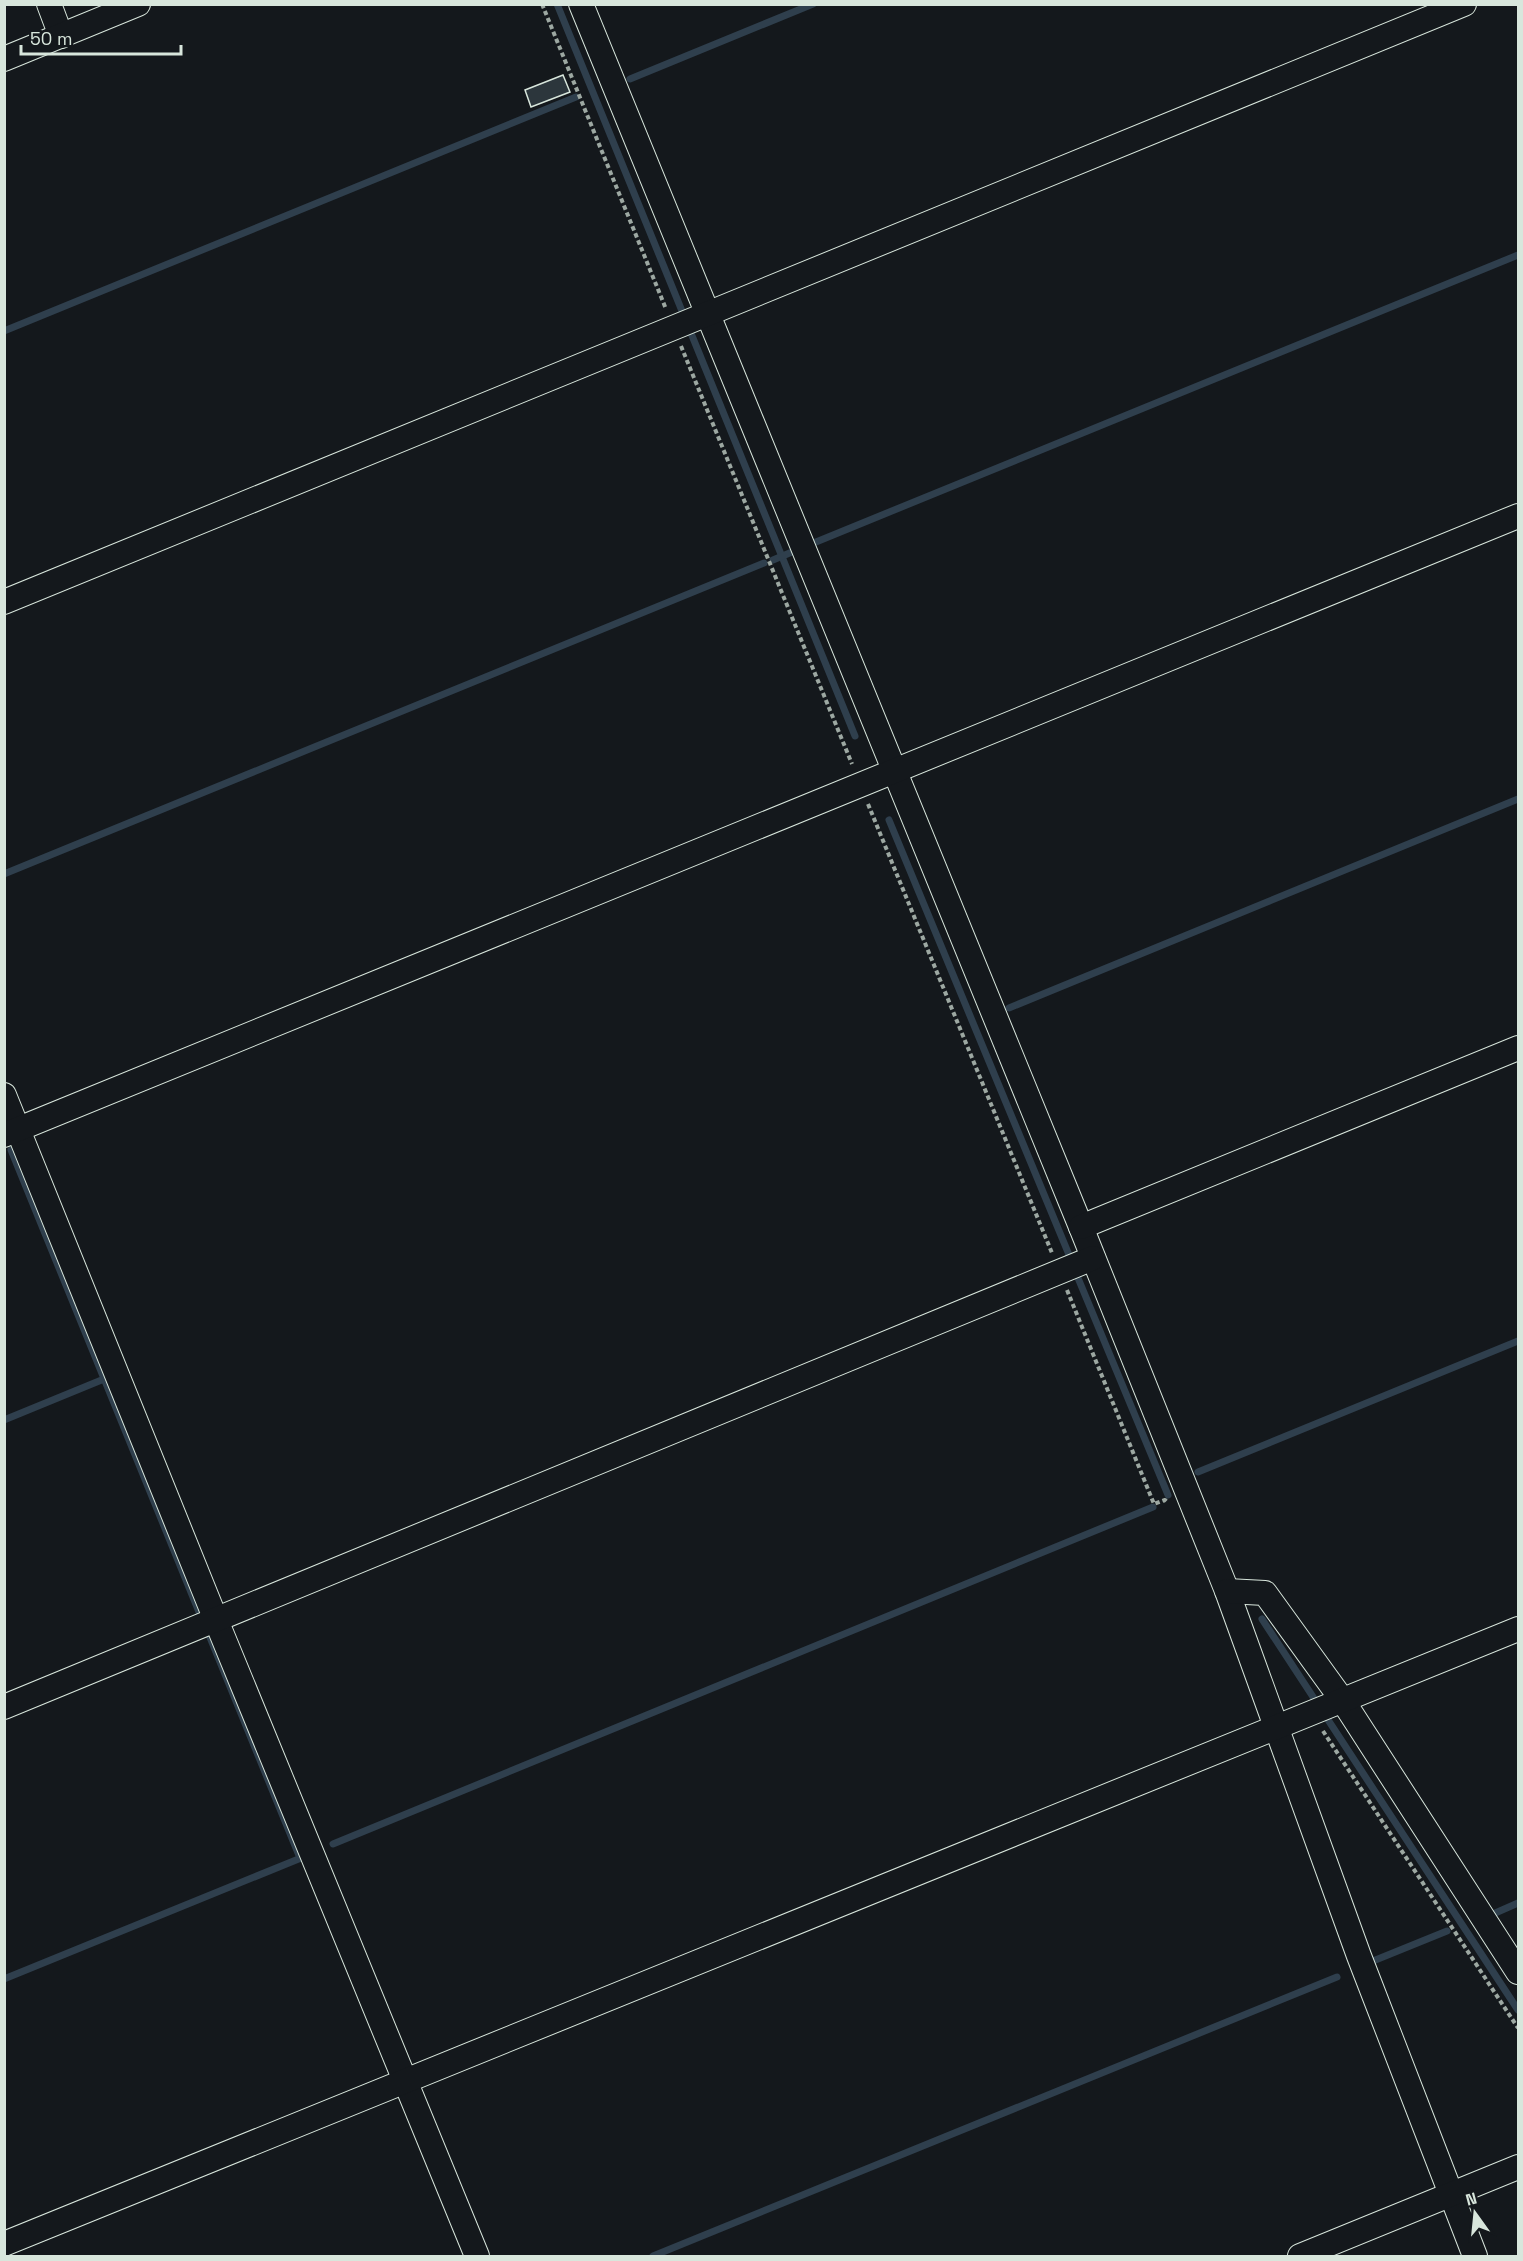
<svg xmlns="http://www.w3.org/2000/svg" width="1523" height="2261" font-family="'Space Grotesk',sans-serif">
<rect width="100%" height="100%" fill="#14181c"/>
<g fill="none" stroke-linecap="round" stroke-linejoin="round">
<g stroke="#2f3f4d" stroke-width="7">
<path d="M557,4L855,736"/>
<path d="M630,79L813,4"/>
<path d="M4,331L576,97"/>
<path d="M816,542L1518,255"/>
<path d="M773,560L792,552"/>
<path d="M889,820L1072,1262"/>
<path d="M4,874L764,563"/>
<path d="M1009,1008L1518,799"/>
<path d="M11,1150L199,1612"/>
<path d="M1078,1278L1168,1495"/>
<path d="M4,1420L104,1379"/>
<path d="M1198,1472L1518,1341"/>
<path d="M1262,1619L1518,2010"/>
<path d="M209,1635L300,1858"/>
<path d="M333,1844L1153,1507"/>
<path d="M1493,1914L1518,1903"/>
<path d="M1373,1961L1447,1931"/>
<path d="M4,1979L301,1858"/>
<path d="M653,2256L1337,1977"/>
</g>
</g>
<path fill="#2c363c" stroke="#d8e6dc" stroke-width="1.5" d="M563,75L570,92L531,107L525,90Z"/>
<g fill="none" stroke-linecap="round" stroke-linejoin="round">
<defs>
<g id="minor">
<path d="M49,4L61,36"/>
<path d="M581,4L1081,1227L1227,1591L1359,1956L1475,2256"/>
<path d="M4,59L138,4"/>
<path d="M4,602L1464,4"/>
<path d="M4,1095L216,1620L477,2256"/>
<path d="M4,1135L1518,516"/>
<path d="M1081,1227L1518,1048"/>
<path d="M1227,1591L1265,1593L1343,1701L1518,1972"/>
<path d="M4,1707L1093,1258"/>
<path d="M4,2244L1518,1629"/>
<path d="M1300,2256L1518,2167"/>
</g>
</defs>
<use href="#minor" stroke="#d8e6dc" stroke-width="26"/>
<g stroke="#9da8a2" stroke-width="4" stroke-dasharray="4.5 3" stroke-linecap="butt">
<path d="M542,4L666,309"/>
<path d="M681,346L852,764"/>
<path d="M868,804L1052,1253"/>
<path d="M1067,1290L1154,1504L1165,1500L1167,1502"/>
<path d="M1323,1731L1518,2028"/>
</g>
<use href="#minor" stroke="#14181c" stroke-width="24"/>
</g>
<rect width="1523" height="2261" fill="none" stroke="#d8e6dc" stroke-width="12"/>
<g transform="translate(1475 2213) rotate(345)" stroke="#14181c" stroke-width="4.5" paint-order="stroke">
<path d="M0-4.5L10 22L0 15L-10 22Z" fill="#d8e6dc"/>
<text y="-9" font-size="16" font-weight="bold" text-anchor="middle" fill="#d8e6dc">N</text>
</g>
<path d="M21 45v9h160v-9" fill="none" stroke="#d8e6dc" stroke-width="3"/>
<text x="30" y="45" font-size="18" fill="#d8e6dc" stroke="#14181c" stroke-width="4.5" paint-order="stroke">50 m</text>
</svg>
